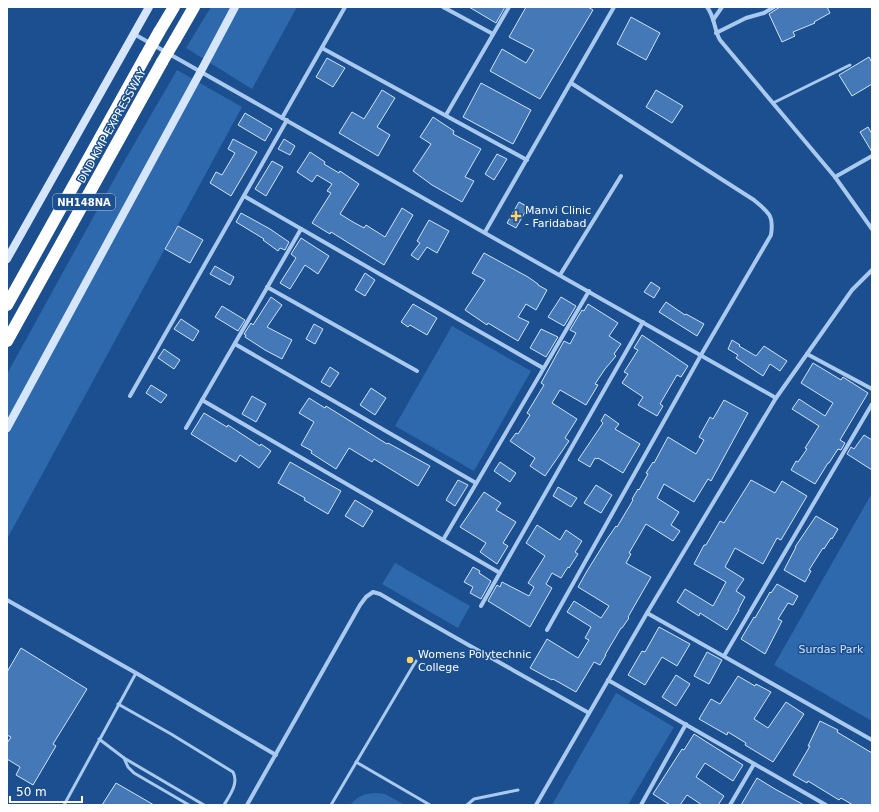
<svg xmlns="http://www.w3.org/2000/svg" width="879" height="812" font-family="'DejaVu Sans',sans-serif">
<rect width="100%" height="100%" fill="#1b4f8f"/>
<g fill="#2e69ad">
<path d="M211,7H297L252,89L186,48Z"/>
<path d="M177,70L242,107L7,539V374L122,165Z"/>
<path d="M452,326L531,371L474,471L395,426Z"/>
<path d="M872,493V721L774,665Z"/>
<path d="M395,563L470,606L458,628L382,584Z"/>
<path d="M616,693L674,727L628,805H552Z"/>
<path d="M375,793L385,794L405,805H350C358,796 363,794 375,793Z"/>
</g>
<g fill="#4478b7" stroke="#cfe3fa">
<path d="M469,7H505L496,23Z"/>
<path d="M526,7H588L593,10L540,99L490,71L502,49L526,63L534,50L509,37Z"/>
<path d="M780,7H827L830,13L814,22L815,23L793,32L795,36L782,42L769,14Z"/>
<path d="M631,17L660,33L646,60L617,44Z"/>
<path d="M869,57L872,63V84L852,96L839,75Z"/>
<path d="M327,58L345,68L333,87L316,77Z"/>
<path d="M481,83L531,110L513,144L463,117Z"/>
<path d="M382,90L395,98L377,127L390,135L378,156L339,133L352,112L364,119Z"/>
<path d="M656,90L683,106L672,123L646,107Z"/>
<path d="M245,113L272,129L265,141L238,125Z"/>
<path d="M433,117L454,131L453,134L481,149L465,177L474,181L462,202L432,185L413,171L431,144L420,137Z"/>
<path d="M868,127L872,134V152L860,132Z"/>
<path d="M233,139L257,152L231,196L210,183L216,172L222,175L235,153L228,149Z"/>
<path d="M284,139L295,146L290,155L278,149Z"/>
<path d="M310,152L325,162L324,164L339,173L340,171L359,184L340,214L353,222L364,228L366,225L385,237L402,208L413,215L384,265L331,232L330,234L312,223L331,193L327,191L332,184L317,175L312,182L297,172Z"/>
<path d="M497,154L507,159L494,180L485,174Z"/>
<path d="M272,161L283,167L266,196L255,189Z"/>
<path d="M519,202L528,207L516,228L507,223Z"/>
<path d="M241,213L270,229L289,242L285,250L280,248L278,251L263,240L264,239L236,222Z"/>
<path d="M429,220L449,231L437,253L427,247L418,260L411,255L420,243L417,241Z"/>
<path d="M178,226L203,240L190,263L165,249Z"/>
<path d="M301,238L329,256L318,274L305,265L290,289L280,283L296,258L291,254Z"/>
<path d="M484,253L528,277L538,284V285L547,290L536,310L526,304L518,317L529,322L518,341L488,323L487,325L465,310L485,280L472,273Z"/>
<path d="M215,266L234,277L230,285L210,274Z"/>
<path d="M365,273L375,280L365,296L355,290Z"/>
<path d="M651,282L660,288L654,298L644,292Z"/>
<path d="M271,297L282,305L267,327L292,340L282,359L265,350L245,337L246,335L244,334L251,323L253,325Z"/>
<path d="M561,297L576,306L564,326L548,317Z"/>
<path d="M666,302L685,315L686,314L704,324L697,336L659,312Z"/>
<path d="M413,304L437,318L427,335L410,325L408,327L401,322Z"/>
<path d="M588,304L618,323L609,336L621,344L614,354L616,356L605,369L595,384L598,385L586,405L560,390L552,403L577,419L565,438L569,441L545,476L530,466L535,458L510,441L516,433L518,434L530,415L527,413L544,385L541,383L564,341L570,344L576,333L570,330L582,310L584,311Z"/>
<path d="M222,306L245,320L238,331L215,317Z"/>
<path d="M181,319L199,331L193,341L174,329Z"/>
<path d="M314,324L323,329L315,344L306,339Z"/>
<path d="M541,329L558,337L546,357L530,348Z"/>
<path d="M642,335L688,366L681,377L677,375L660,404L663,406L657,416L638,405L643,397L622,383L628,374L624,372L638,350L634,348Z"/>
<path d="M732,340L740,345L739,346L756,356L764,346L787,361L780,371L770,364L763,376L736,358L738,355L728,349Z"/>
<path d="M164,349L180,360L174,369L158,358Z"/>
<path d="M813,363L841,380L843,377L868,393L840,440L845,443L841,450L838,449L829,463H828L815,484L791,470L796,461L798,462L807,449L805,448L819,426L792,409L799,399L825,416L833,403L801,383Z"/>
<path d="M330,367L339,373L330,387L321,382Z"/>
<path d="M151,385L167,395L161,403L146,393Z"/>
<path d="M371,388L386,398L375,415L360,405Z"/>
<path d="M252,396L266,404L256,422L242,414Z"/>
<path d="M309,398L325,408L326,406L387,444L388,443L430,466L418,486L374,459L372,462L349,448L336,469L311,453L312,451L301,445L314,422L299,413Z"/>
<path d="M724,400L748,413L711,481L708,479L694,502L664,484L657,498L679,512L671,525L680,531L673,541L646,524L629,553L631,554L626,563L651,577L628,617L629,618L622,628H621L605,655H606L600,665L594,662L576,692L553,679L552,680L530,668L547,639L578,658L589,640L585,638L591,627L567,612L574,601L601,618L609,606L578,587L587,571L607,539L616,526L617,527L633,500L632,499L638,489L639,490L648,474L646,473L653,462L654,463L668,437L696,454L704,440L699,437L710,417L713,419Z"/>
<path d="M204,413L227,427L228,425L260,446L261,444L271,451L259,468L240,455L236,462L191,434Z"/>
<path d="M605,414L619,424L615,429L640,444L623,473L598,458L597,459L595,458L590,467L578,460L603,423L601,421Z"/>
<path d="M864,435L872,440V470L847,454L851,447L854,449Z"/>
<path d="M290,462L341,491L328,514L304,500L305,498L278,483Z"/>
<path d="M500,462L516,473L510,482L494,471Z"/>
<path d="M458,480L468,485L455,506L446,500Z"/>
<path d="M751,480L775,493L782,481L807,496L781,540L777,538L763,564L735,548L725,567L744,579L736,591L745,597L738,610H739L727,630L700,613L699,616L677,602L685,589L713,606L726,582L694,564L704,545H706L720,521L724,523Z"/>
<path d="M596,485L612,495L601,513L584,503Z"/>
<path d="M558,487L577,498L571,507L553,496Z"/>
<path d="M484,492L501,503L496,510L516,522L503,543L508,546L497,564L480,552L486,543L460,527Z"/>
<path d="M355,500L373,511L363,527L345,516Z"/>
<path d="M816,516L838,529L832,539L831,538L824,549L823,548L809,570L811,571L805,582L784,570L796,547H795Z"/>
<path d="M537,525L560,540L566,530L582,541L575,552L578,554L569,568L568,567L561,578L552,573L546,584L552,588L530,627L488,601L497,585L500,587L502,582L529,596L534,587L528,583L545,556L526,543Z"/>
<path d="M473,567L480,571L479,573L491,581L481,599L470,593L473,587L464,582Z"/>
<path d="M777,584L798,596L793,605L788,603L778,619L782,621L765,654L741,639L754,617L755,618L770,592L771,593Z"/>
<path d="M659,627L690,644L677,666L662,657L645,685L628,675L642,651L645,652Z"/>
<path d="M21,648L87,689L53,744L56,746L33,785L16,775L20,767L7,759V743L11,737L7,735V672Z"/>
<path d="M707,652L722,660L709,684L694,676Z"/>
<path d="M676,675L690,684L676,706L662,697Z"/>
<path d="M738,676L755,686L756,684L771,692L754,719L768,728L786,702L804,714L773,762L745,745L746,743L728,732L727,735L699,719L711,699L720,704Z"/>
<path d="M820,721L838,730L837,732L872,753V805H853L841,798L839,800L808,781L807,783L793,775L810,746H808Z"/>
<path d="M694,734L743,765L733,781L705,763L696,777L724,796L718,805H702L687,795L680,805H670L653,794L682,749L684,750Z"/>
<path d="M757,778L775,789L804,805H741Z"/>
<path d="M116,783L154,805H102Z"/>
</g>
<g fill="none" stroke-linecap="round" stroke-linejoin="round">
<g stroke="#a9c9ee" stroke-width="3">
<path d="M773,103L850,65"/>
<path d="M118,704L171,734L233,772C239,783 230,795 224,805"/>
<path d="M99,739L124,758L204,805"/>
<path d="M124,758L128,767L134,773L189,805"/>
<path d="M356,762L430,805"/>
<path d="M64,805L136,673"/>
<path d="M331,805L416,661"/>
<path d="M467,805L474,799L518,790"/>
</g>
<g stroke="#a9c9ee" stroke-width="4">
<path d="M443,7L493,34"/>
<path d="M707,7C715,17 714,30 720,40L835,177L872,229"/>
<path d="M713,20L722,7"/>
<path d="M716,33L746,18L764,13L774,7"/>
<path d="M134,34L776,398"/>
<path d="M322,48L527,160"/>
<path d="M446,115L509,7"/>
<path d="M282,118L345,7"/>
<path d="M835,177L872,156"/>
<path d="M244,196L543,368"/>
<path d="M485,232L614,7"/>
<path d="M560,275L621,176"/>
<path d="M267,287L417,371"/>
<path d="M235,344L476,483"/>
<path d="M807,354L872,389"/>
<path d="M130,396L287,120"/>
<path d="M202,400L500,573"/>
<path d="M186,428L301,229"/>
<path d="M443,540L589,291"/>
<path d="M7,600L136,673L276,755"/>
<path d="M481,606L643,322"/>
<path d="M647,613L872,740"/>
<path d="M547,630L701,355L771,235C774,215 769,213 754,200L571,83"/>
<path d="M724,656L872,404"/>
<path d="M608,680L826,805"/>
<path d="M247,805L360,605L366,597L373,592L380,594C449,635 519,673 589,713"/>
<path d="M536,805L647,613L776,398L852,290L872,270"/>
<path d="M641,805L686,724"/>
<path d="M730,805L754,764"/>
</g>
<g stroke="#d6e6fa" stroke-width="8">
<path d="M7,259L149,7"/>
<path d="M7,428L201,71L235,7"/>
</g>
<g stroke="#fff" stroke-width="12">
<path d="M159,32L174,7"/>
<path d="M175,40L194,7"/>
<path d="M7,305L145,57"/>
<path d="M7,341L162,62"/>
</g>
<g stroke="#fff" stroke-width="12">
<path d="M145,57L159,32"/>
<path d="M162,62L175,40"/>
</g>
</g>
<g fill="#ffd166" stroke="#1b4f8f" stroke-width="1.5">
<path d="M514 210h4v4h4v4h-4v4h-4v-4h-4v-4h4z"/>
<circle cx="410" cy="660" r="4"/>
</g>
<g text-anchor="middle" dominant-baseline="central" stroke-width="3" stroke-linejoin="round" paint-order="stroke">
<rect fill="#1b4f8f" stroke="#bbcadd" stroke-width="1" x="53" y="194" width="62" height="16" rx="3"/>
<g font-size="10" font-weight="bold" fill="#fff">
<text x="84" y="202">NH148NA</text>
</g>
<g font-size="11" fill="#fff" stroke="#1b4f8f">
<text transform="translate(112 126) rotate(-61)">DND KMP EXPRESSWAY</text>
</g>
<g font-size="11" fill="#fff" stroke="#1b4f8f" text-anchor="start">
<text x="525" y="210">Manvi Clinic<tspan x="525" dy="13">- Faridabad</tspan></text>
<text x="418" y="654">Womens Polytechnic<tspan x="418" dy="13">College</tspan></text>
</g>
<g font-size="11" fill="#cfe3fa" stroke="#1b4f8f">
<text x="831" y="649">Surdas Park</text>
</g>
</g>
<rect width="879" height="812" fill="none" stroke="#ffffff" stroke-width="16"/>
<path d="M10 796v6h72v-6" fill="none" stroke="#ffffff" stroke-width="2"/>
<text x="16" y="796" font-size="12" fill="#ffffff" stroke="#1b4f8f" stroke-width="3" paint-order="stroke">50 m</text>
</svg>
